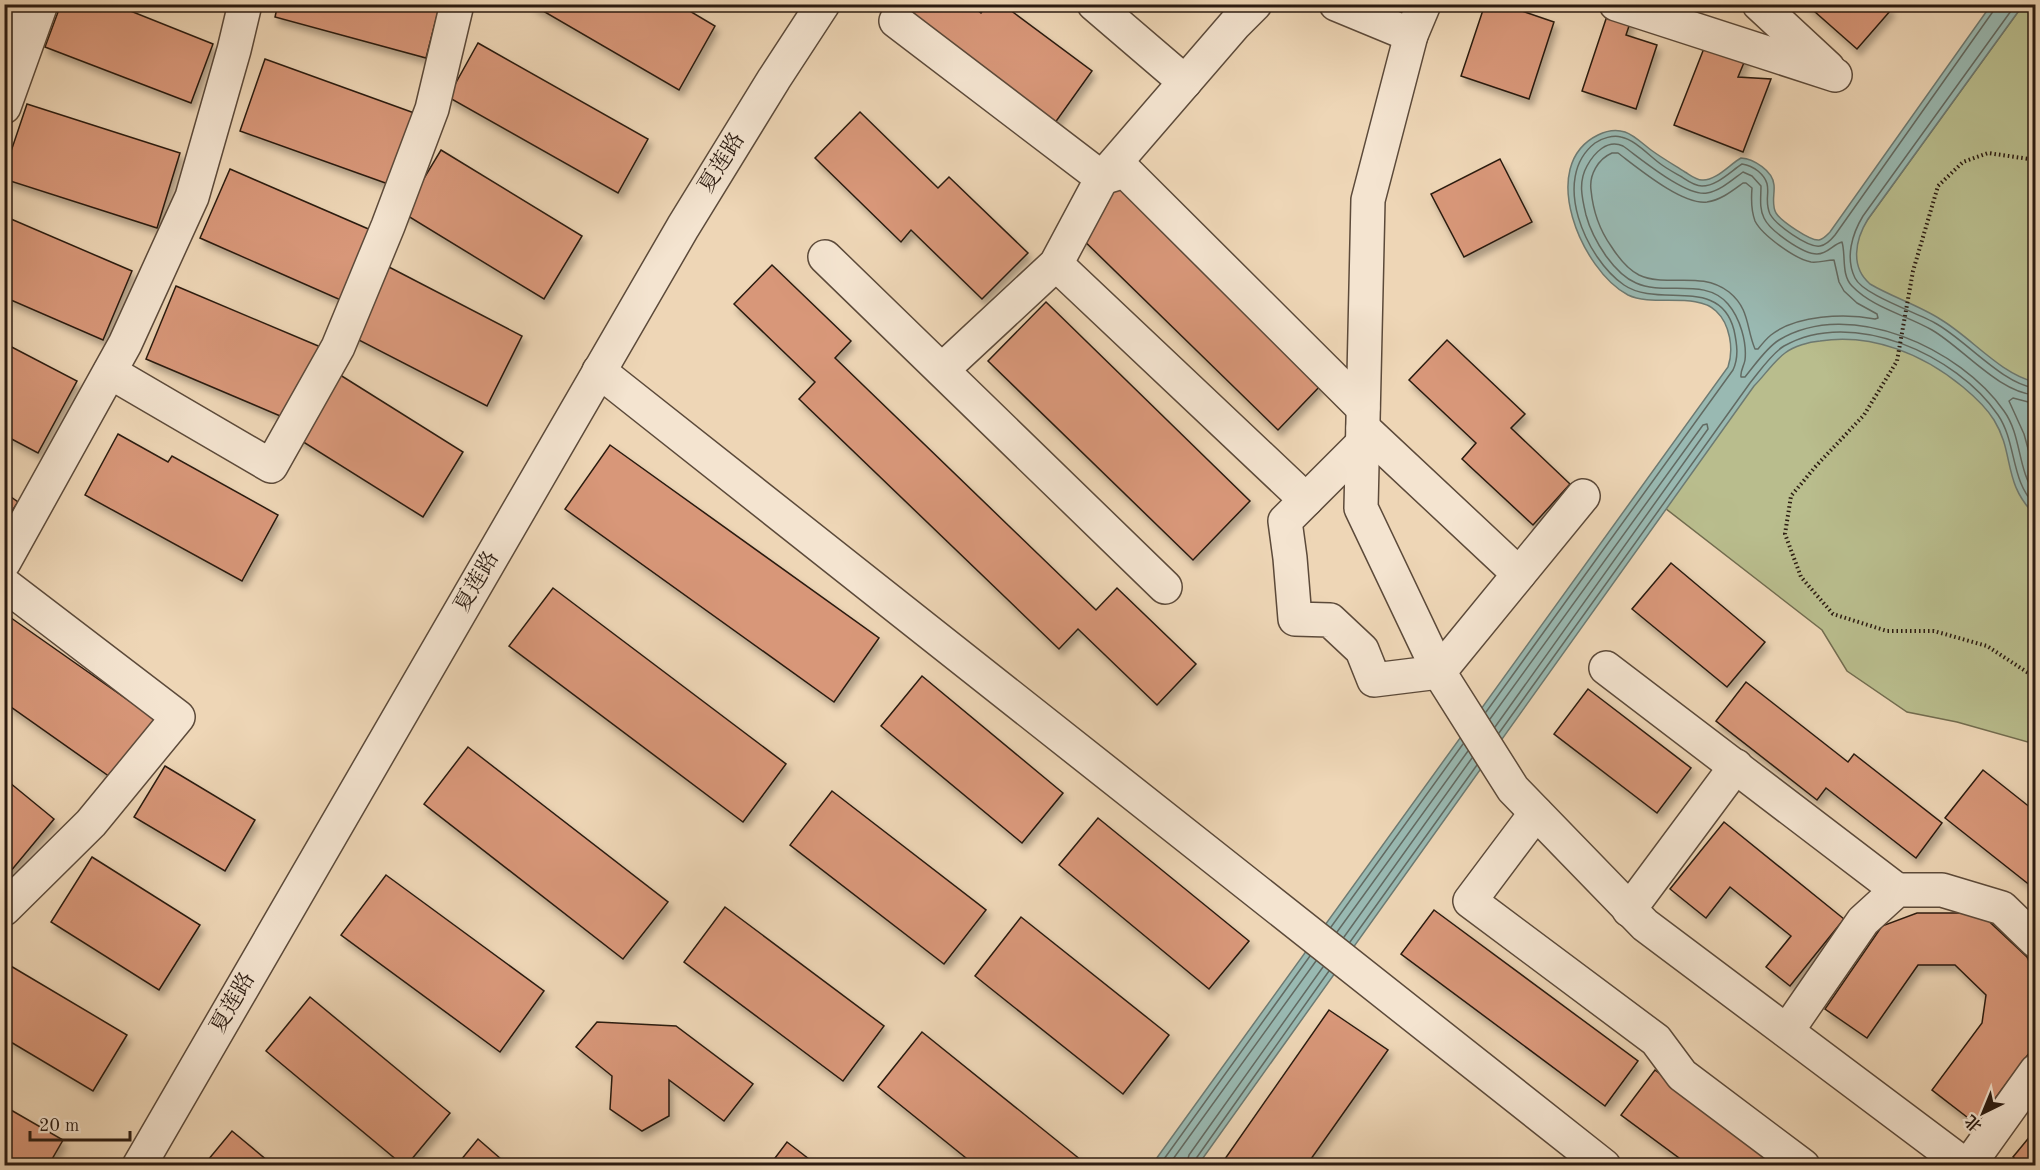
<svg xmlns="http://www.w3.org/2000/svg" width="2040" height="1170" font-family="'Old Standard TT','Noto Serif SC',serif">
<defs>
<filter id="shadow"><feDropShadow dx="3.5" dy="6" stdDeviation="3" flood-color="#0004"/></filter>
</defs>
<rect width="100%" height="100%" fill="#eed6b6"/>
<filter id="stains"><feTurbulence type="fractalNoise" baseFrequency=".00333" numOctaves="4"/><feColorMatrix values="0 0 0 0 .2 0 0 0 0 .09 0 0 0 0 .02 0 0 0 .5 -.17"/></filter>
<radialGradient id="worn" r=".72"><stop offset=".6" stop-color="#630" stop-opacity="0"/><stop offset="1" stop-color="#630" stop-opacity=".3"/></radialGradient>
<path fill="#b9bd8d" stroke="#726c4f" stroke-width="1.5" d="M2023,5H2035V744L1957,722L1907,712L1847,671L1822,630L1661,505Z"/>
<path fill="#99b9b2" stroke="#6d7a72" stroke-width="1.5" d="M1991,5H2023L1868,219C1855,240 1850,267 1870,284C1892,297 1918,305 1940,319C1972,338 1999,373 2035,382V515C2002,482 2015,454 1994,420C1986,407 1975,397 1963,387C1923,354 1872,333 1820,341C1809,342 1794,346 1785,353C1774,361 1764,376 1754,386L1198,1165L1151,1166L1728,367C1734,349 1730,324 1716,311C1697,292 1653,307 1628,295C1582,271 1536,165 1598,135C1606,131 1616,129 1625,132C1634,135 1643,144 1651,150C1662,158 1674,165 1685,172C1690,175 1696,180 1702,180C1716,181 1730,164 1741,158C1754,159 1773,171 1774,185C1775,194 1771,204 1776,213C1781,221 1810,241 1819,240C1824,239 1827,235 1830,232Z"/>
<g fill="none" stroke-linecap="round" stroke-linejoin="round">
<g stroke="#626a62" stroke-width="1.5">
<path d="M2016,4L1863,216C1852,234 1845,258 1855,278C1863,295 1918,313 1935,323C1965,339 2003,385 2036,388"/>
<path d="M1612,153H1618C1638,168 1682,205 1707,202C1721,200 1732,191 1743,183H1746L1752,188C1751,200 1751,210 1755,221C1762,235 1795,259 1811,262C1819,263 1826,260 1834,260L1839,282L1844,291L1857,303L1877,314L1878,318L1875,319C1845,313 1796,315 1771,335C1766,339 1762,344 1758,349H1755C1746,328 1750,309 1729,292C1700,270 1667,288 1639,275C1627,269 1618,257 1611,246C1599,229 1593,211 1591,190C1589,175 1598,159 1612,153Z"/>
<path d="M2036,395C1999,393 1963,348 1932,330C1906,315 1873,308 1852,286C1841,275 1846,255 1842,242C1833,244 1828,254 1817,254C1803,254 1770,231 1764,218C1759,208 1761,197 1761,186L1752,176L1743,172C1732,180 1720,191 1707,193C1686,197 1640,158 1623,146C1607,139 1594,153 1587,166C1578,182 1582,198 1586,215C1590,230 1597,243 1606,256C1614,267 1624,278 1636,283C1665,296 1705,277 1728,304C1740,318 1747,342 1745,360C1744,366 1740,371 1741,377H1745C1755,365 1766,348 1779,340C1850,297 1961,349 2004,411C2022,436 2017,470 2036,495"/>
<path d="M2036,404L2013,398L2009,401L2024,434L2036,478"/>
<path d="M1486,712L1733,370C1739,357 1737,344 1734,330C1720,275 1659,309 1624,285C1586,259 1550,178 1595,143C1602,138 1613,135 1621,137C1636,140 1650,157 1662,165C1669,170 1675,173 1682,177C1688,181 1695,186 1702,186C1717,186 1731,171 1742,164C1748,165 1753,167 1758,171C1776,186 1762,197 1770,214C1776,225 1808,248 1820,246C1826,245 1831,240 1835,235L1994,10L1996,4"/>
<path d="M1490,719L1703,425L1707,424L1708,429L1495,727"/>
<path d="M1499,733L1750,383C1760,371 1771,354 1784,346C1852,307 1957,355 1998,415C2017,443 2010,481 2036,506"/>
<path d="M1331,927L1463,744"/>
<path d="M1337,932L1468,751"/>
<path d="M1344,937L1472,758"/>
<path d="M1350,942L1477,765"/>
<path d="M1159,1166L1310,956"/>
<path d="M1168,1166L1316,961"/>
<path d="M1186,1166L1189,1155L1323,967"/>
<path d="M1193,1166L1195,1160L1329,971"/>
</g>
</g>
<g fill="#d89779" stroke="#2b1b11" stroke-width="1.5" filter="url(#shadow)">
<path d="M61,4H113L213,44L191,103L45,47Z"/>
<path d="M278,4H440L426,58L275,17Z"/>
<path d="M531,4H678L715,26L679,90Z"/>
<path d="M892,4H969L981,13L988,4H1002L1092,71L1052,127L890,7Z"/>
<path d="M1485,4H1518L1516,9L1554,22L1529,99L1461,76Z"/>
<path d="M1806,4H1886L1891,10L1857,49Z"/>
<path d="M1610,7L1633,14L1626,35L1657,45L1636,109L1582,91Z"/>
<path d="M1708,38L1748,53L1738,77L1771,79L1743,152L1674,125Z"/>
<path d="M478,43L648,139L618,193L448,97Z"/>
<path d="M265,59L417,114L391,185L240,131Z"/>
<path d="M27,104L180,153L157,228L4,179V172Z"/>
<path d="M860,112L938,188L949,177L1028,253L982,299L911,230L901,242L815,158Z"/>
<path d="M441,150L582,236L544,299L403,213Z"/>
<path d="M1500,159L1532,222L1464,257L1431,194Z"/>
<path d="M230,169L373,231L343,301L200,238Z"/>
<path d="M1117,184L1322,384L1278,430L1072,229Z"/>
<path d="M4,216L132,271L103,340L4,297Z"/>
<path d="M772,265L851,341L835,358L1096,610L1117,588L1196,664L1157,705L1078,629L1059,649L799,399L815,382L734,304Z"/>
<path d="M387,266L522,336L487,406L351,336Z"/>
<path d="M176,286L323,348L292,421L146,359Z"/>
<path d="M1046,302L1250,501L1193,560L988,361Z"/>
<path d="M1447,340L1525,414L1511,428L1570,484L1533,525L1462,459L1476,443L1409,380Z"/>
<path d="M4,343L77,381L38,453L4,435Z"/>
<path d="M329,368L463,452L423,517L289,433Z"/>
<path d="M118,434L168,462L172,456L278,515L242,581L85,495Z"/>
<path d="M610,445L879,638L834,702L565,509Z"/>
<path d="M4,492L18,502L4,523Z"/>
<path d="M1671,563L1765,642L1727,687L1632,609Z"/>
<path d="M553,588L786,764L743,822L509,646Z"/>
<path d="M4,613L162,724L120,784L4,702Z"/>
<path d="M922,676L1063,793L1022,843L881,726Z"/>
<path d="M1746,682L1848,762L1854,754L1942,823L1916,858L1826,788L1817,800L1716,721Z"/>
<path d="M1588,689L1691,768L1657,813L1554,734Z"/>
<path d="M468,747L668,902L623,959L424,804Z"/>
<path d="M165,766L255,820L225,871L134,817Z"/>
<path d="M1983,770L2036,812V890L1945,818Z"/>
<path d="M4,778L54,819L10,872L4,867Z"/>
<path d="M832,791L986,910L944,964L790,845Z"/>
<path d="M1098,818L1249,941L1209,989L1059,865Z"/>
<path d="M1724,822L1844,919L1790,986L1766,967L1791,936L1730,887L1706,918L1670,889Z"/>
<path d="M92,857L200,925L159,990L51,922Z"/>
<path d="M386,875L544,991L500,1052L341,935Z"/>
<path d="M725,907L884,1026L843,1081L684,962Z"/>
<path d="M1434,910L1638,1061L1605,1106L1401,954Z"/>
<path d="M1917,913H1980L2027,957L2036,977V1041L2033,1048L1976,1124L1932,1090L1982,1023L1986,995L1955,965H1918L1867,1038L1825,1009L1882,926Z"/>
<path d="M1021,917L1169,1035L1123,1094L975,976Z"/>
<path d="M4,962L127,1035L93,1091L4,1038Z"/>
<path d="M310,997L450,1113L406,1166H404L266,1051Z"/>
<path d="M1329,1010L1388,1050L1306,1166H1220Z"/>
<path d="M597,1022L676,1026L753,1084L724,1121L669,1080V1116L642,1131L610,1109L612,1076L576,1047Z"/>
<path d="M922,1032L1081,1160L1076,1166H976L878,1087Z"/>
<path d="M1655,1070L1783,1166H1690L1621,1115Z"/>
<path d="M4,1106L63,1140L48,1166H4Z"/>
<path d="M2036,1129V1166H2024L2013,1157Z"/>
<path d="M232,1131L274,1166H203Z"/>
<path d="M478,1139L509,1166H456Z"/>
<path d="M787,1142L818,1166H769Z"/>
</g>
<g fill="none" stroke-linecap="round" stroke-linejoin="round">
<defs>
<g id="minor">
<path d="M1094,4L1185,82"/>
<path d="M1336,4L1411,35"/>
<path d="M1424,4L1411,35L1368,200L1361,508L1439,672L1513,789L1645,925L1966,1166"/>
<path d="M1616,4L1835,75"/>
<path d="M1759,4L1828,68"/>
<path d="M896,21L1102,178L1125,171L1363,408"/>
<path d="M4,29L23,4"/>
<path d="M4,107L41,4"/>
<path d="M825,257L1165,587"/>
<path d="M1056,264L1306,500"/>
<path d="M942,370L1056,264L1102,178L1235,24L1255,4"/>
<path d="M599,371L1604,1166"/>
<path d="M110,372L271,466L338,347L388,226L432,109L457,4"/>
<path d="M1363,428L1519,574"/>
<path d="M1363,443L1285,521L1290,558L1295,619L1330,620L1362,650L1374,680L1439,672L1583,496"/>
<path d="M4,562L125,344L192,197L234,50L245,4"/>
<path d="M4,584L178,717L91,823L4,909"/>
<path d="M1606,668L1897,890"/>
<path d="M1536,813L1470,901L1656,1040L1682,1075L1803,1166"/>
<path d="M1629,910L1736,766"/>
<path d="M1787,1031L1863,921L1897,890H1942L2002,908L2036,941"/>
<path d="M139,1166L683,227L774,79L823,4"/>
<path d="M1968,1166L2036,1071"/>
</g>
</defs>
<use href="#minor" stroke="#5c4a3a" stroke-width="36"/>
<path stroke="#2b1b11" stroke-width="4" stroke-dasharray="1.5 3" stroke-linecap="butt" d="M2036,160L1988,153L1963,162L1938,186L1913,271L1897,361L1864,415L1816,466L1791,496L1785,534L1801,577L1833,614L1887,631H1934L1987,646L2036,678"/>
<use href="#minor" stroke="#f4e4d0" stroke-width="33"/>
</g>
<g text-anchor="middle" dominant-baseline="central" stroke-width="5" stroke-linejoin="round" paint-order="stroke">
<g font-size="22" fill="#2b1b11" stroke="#f4e4d0">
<text transform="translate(722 163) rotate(-58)">夏莲路</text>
<text transform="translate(477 582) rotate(-60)">夏莲路</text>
<text transform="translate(233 1003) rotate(-60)">夏莲路</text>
</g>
</g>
<rect width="2040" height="1170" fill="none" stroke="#eed6b6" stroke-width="24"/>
<rect x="6" y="6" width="2028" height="1158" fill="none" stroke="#2b1b11" stroke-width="3"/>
<rect x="12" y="12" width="2016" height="1146" fill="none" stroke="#2b1b11" stroke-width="1.5"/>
<g transform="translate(1983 1113) rotate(223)" stroke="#f4e4d0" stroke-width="4.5" paint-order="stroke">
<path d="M0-4.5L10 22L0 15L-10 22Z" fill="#2b1b11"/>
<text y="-9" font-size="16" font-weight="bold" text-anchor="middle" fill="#2b1b11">北</text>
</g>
<path d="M30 1131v9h100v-9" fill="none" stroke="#2b1b11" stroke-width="3"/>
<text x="39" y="1131" font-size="18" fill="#2b1b11" stroke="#f4e4d0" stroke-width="4.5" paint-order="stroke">20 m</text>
<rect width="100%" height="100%" filter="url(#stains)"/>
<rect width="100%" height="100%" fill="url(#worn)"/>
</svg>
